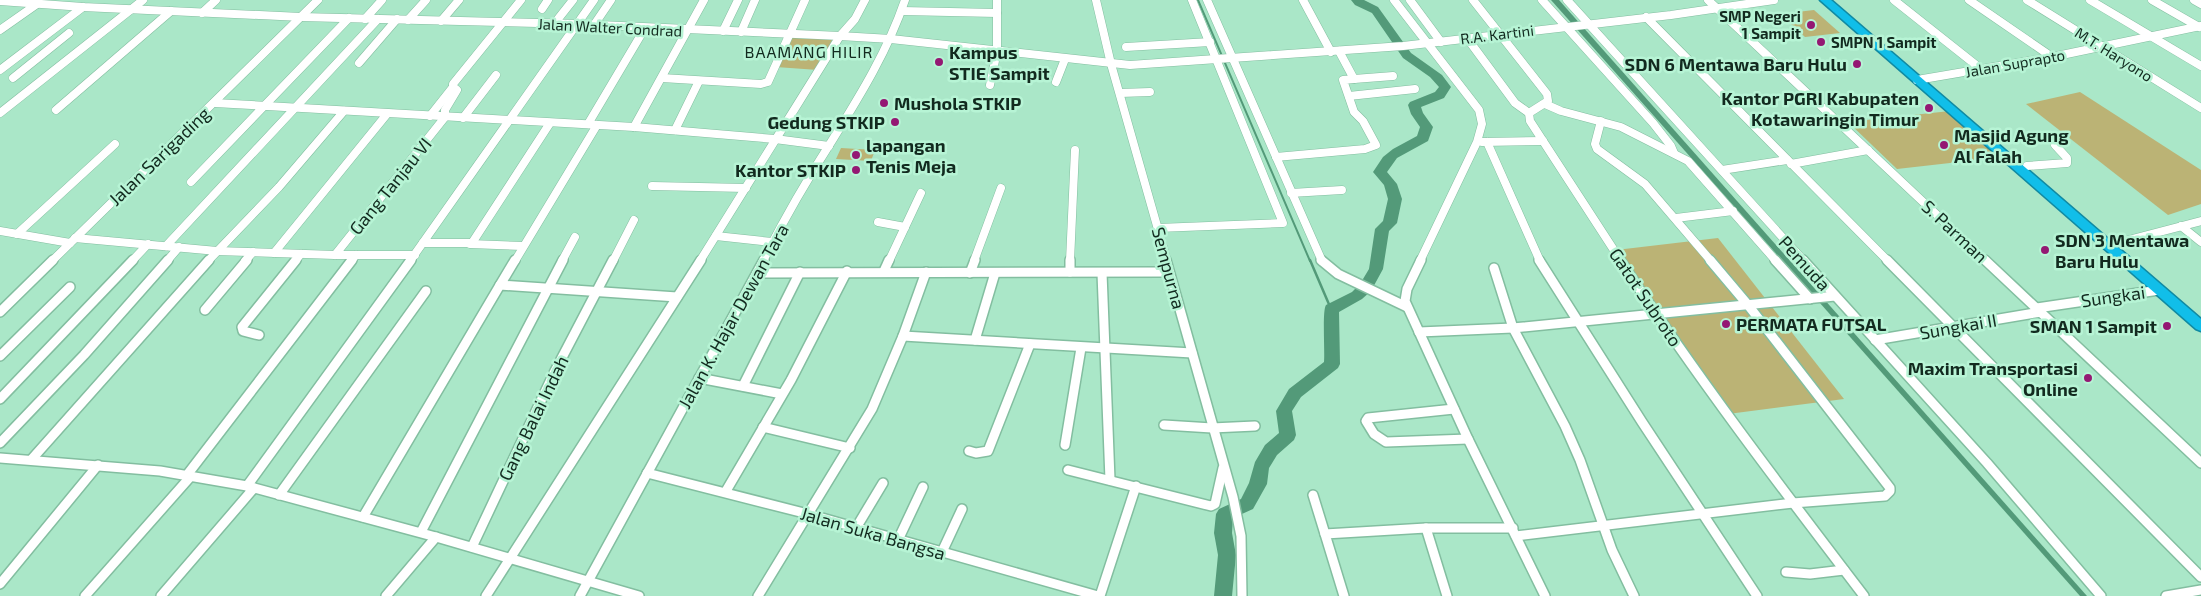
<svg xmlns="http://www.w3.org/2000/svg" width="2201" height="596" font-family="'Exo 2',sans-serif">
<rect width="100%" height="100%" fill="#aae7c8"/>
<g fill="#bbb375">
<path d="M1814,10L1840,33L1805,37L1780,14Z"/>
<path d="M793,35L833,38L818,70L776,67Z"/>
<path d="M2080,92L2201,170V204L2168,215L2026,104Z"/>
<path d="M1950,111L2003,157L1897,169L1848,122Z"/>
<path d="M841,148L875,150L871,161L836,159Z"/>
<path d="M1718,238L1844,399L1728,414L1616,250Z"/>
</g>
<path fill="#539a79" d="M1551,0H1559L2087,596H2080Z"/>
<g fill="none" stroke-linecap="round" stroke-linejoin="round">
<path stroke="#539a79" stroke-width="2" d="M1198,0L1310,261"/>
<path stroke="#539a79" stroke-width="2.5" d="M1310,260L1331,309"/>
<path fill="#539a79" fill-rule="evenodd" d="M1351,0H1364L1378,7L1411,53L1442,75L1451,87L1444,98L1421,107L1423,113L1433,127L1428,141L1397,158L1387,172L1397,184L1402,199L1397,223L1389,231L1383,269L1371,291L1362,299L1339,312L1340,364L1338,368L1301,397L1292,411L1296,435L1294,440L1277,455L1269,468L1267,484L1253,509L1233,518L1232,533L1236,555L1232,596H1214L1218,555L1214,533L1216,514L1219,509L1241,499L1249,483L1255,462L1265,445L1279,433L1276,411L1289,389L1324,362C1325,351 1322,311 1326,305L1352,292L1360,284L1369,269L1375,229L1383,221L1388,199L1384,185L1373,172L1383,157L1393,149L1417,136L1420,127L1411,114L1408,105L1410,102L1435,92L1439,87L1430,77L1403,58L1372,13L1355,5Z"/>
<defs>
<g id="minor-far1">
<path d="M1096,0L1111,64L1167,261"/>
<path d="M1207,0L1322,261"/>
<path d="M1303,0L1331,52"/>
<path d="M1394,0L1479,110L1482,124L1477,142L1420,261"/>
<path d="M1410,0L1441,42"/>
<path d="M1473,0L1547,94L1548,101L1529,113L1530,121L1621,261"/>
<path d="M1542,0L1653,123L1671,146L1674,153"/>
<path d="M1567,0L1804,261"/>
<path d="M1708,0L1986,261"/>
<path d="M1894,0L1981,69"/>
<path d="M1969,0L2052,57"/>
<path d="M2027,0L2201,108"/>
<path d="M2090,0L2201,66"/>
<path d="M2152,0L2199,27"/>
<path d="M2194,0L2201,4"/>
<path d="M0,1L83,7L301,17L577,24L840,36L891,39L1130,65L1403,46L1671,15L1774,0"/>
<path d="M542,9L548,0"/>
<path d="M902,11L997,13"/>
<path d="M202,13L216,0"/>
<path d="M1646,17L1888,261"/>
<path d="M365,19L382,0"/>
<path d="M408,20L426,0"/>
<path d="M441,21L459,0"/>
<path d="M554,24L573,0"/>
<path d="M594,25L611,0"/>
<path d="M0,30L37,4"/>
<path d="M723,31L738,0"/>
<path d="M741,32L755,0"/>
<path d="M1467,38L1515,103L1529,113"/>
<path d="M1126,47L1210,42"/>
<path d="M359,63L397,19"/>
<path d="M0,70L83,7"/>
<path d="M13,78L69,33"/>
<path d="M662,78L761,84L768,82L805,0"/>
<path d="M1354,79L1393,76"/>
<path d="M1917,80L2052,57L2201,26"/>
<path d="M1056,82L1065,59"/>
<path d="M990,85L997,51V0"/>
<path d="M1120,93L1150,92"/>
<path d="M1349,96L1415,89"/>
<path d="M215,103L634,127L775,139L829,146"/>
<path d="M1545,104L1561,111L1621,127L1688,161L1776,261"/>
<path d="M56,110L171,11"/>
<path d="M0,113L143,0"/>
<path d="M430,116L453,87"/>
<path d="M463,118L496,75"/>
<path d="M1601,121L1595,144L1597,149L1645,184L1711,261"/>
<path d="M588,124L645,28"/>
<path d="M634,127L704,0"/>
<path d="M675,130L699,81"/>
<path d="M1482,142L1543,141"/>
<path d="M1487,142L1540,261"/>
<path d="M1276,157L1365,149L1376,145L1363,121L1354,112L1343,80L1354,79L1339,51"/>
<path d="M1791,164L1868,150"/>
<path d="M2027,166L2067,163V158L2055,145"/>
<path d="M1722,170L1787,160"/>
<path d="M191,182L349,18"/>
<path d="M652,186L746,188"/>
<path d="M1291,193L1342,190"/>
<path d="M1676,218L1733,211"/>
<path d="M878,222L905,227"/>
<path d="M2181,226L2201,242"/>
<path d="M1158,228L1283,223L1192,0"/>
<path d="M0,231L70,243"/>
<path d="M17,234L115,144"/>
<path d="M716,236L772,242"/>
<path d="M75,238L217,251L335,255H415"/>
<path d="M423,243H472L550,123"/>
<path d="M2117,243L2201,221"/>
<path d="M470,244L523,246"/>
<path d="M166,246L378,19"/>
<path d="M274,253L387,114"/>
<path d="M335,255L445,117V110L457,90L453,87V84L521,0"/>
<path d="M52,261L318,0"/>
<path d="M132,261L148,244"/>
<path d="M167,261L179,247"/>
<path d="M208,261L279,187L344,111"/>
<path d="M245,261L253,252"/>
<path d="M295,261L301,254"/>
<path d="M351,261L356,255"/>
<path d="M410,261L594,0"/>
<path d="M515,261L597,125"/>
<path d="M562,261L575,237"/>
<path d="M613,261L634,220"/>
<path d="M700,261L840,36L855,19L865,0"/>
<path d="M763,261C784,219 808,178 833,139C861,94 888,50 905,0"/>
<path d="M889,261L921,193"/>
<path d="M974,261L1001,188"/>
<path d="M1070,261L1075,150"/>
</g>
<g id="minor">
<path d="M1166,260L1233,497L1241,536L1242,596"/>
<path d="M1321,260L1338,274L1407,307"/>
<path d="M1421,260L1407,289L1405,301L1468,439L1545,596"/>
<path d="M1539,260L1642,422L1757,596"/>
<path d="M1620,260C1696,376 1780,486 1864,596"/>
<path d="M1775,260L1810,299"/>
<path d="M1803,260L1987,463L2101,596"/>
<path d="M1887,260L2201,577"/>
<path d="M1985,260L2201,463"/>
<path d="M1494,268L1513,328L1565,426L1580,460L1612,550L1634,596"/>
<path d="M884,271L889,260"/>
<path d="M1070,272V260"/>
<path d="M757,273L1169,272"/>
<path d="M970,273L975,260"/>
<path d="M1102,273L1110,480"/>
<path d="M500,285L515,260"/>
<path d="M2037,308L2159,290"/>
<path d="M205,310L247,260"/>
<path d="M0,312L53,260"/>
<path d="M1419,332L1513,328L1835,296"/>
<path d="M259,335L243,331L242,327L296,260"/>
<path d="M903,336L1192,353"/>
<path d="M975,340L995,273"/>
<path d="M1875,340L2041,312"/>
<path d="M0,356L70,287"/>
<path d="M699,378L782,394"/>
<path d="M743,386L800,272"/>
<path d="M0,399L133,260"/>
<path d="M1454,409L1368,418L1366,421L1374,434L1386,442L1468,439"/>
<path d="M1164,425L1212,428L1255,426"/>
<path d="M763,427L850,448"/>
<path d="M0,443L84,355L168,260"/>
<path d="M1065,445L1081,348"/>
<path d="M969,451L976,453L988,451L1030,344"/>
<path d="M0,458L160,471L247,486L436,537L639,596"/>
<path d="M31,460L209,260"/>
<path d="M1068,470L1211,506L1215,504L1223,468"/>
<path d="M647,473L808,514L1098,596"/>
<path d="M187,475L352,260"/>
<path d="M247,486L411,260"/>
<path d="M726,491L791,380L847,271"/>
<path d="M279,495L426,291"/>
<path d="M1313,495L1325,534"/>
<path d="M363,517L500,285L677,297"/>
<path d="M856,528L883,483"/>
<path d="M1426,528H1513"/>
<path d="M421,532L563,260"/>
<path d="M1516,536L1793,503L1885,496L1890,491V488L1748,305L1710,260"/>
<path d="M898,540L923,487"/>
<path d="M472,547L555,371L613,260"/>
<path d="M942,552L962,509"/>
<path d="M1786,572L1810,574L1844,570"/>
<path d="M0,584L98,465"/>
<path d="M85,596L191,476"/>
<path d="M161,596L254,488"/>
<path d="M386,596L436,537"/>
<path d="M486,596L701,260"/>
<path d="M580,596L764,260"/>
<path d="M758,596L872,409L903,336L926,272"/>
<path d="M1100,596L1136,486"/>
<path d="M1344,596L1325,534L1426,528L1447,596"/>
<path d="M2166,596L2201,590"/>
</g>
<path id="highway" d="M1820,0H1831L2201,319V331L2196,329Z"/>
</defs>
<use href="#minor-far1" stroke="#83bea0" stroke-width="9"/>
<use href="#minor" stroke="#83bea0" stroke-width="12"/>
<use href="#highway" stroke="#118aa2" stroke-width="3"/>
<use href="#minor-far1" stroke="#fff" stroke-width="8"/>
<use href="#minor" stroke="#fff" stroke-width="9"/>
<use href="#highway" fill="#11bee9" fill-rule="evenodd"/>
</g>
<g fill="#941873" stroke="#b7f4d5" stroke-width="2">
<circle cx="1811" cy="25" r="5"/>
<circle cx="1821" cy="42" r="5"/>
<circle cx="939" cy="62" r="5"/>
<circle cx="1857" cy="64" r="5"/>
<circle cx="884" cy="103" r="5"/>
<circle cx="1929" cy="108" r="5"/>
<circle cx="895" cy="122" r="5"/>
<circle cx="1944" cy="145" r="5"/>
<circle cx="856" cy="155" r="5"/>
<circle cx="856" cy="170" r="5"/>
<circle cx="2045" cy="250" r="5"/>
<circle cx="1726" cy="324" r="5"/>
<circle cx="2167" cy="326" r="5"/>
<circle cx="2088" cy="378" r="5"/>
</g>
<g text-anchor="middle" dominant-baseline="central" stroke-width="5" stroke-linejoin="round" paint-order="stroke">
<g font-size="15" font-weight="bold" fill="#122a1f" stroke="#b7f4d5" text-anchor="end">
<text x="1801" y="16">SMP Negeri<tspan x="1801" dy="17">1 Sampit</tspan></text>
<text x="1831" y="42" text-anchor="start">SMPN 1 Sampit</text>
</g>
<g font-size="15" fill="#122a1f" stroke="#b7f4d5">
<text transform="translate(610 27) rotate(3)">Jalan Walter Condrad</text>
<text transform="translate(1497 34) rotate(-7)">R.A. Kartini</text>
<text transform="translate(2114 54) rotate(32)">M.T. Haryono</text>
<text transform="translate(2015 63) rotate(-10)">Jalan Suprapto</text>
</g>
<g font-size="16" letter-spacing="1" fill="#122a1f" stroke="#b7f4d5">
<text x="809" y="51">BAAMANG HILIR</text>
</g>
<g font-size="18" font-weight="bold" fill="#122a1f" stroke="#b7f4d5" text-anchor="start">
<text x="949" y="52">Kampus<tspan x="949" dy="21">STIE Sampit</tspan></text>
<text x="1847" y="64" text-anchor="end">SDN 6 Mentawa Baru Hulu</text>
<text x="1919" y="98" text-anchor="end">Kantor PGRI Kabupaten<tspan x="1919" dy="21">Kotawaringin Timur</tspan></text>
<text x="894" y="103">Mushola STKIP</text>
<text x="885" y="122" text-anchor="end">Gedung STKIP</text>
<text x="1954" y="135">Masjid Agung<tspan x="1954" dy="21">Al Falah</tspan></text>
<text x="866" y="145">lapangan<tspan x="866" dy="21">Tenis Meja</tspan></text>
<text x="846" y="170" text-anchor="end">Kantor STKIP</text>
<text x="2055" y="240">SDN 3 Mentawa<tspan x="2055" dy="21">Baru Hulu</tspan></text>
<text x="1736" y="324">PERMATA FUTSAL</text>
<text x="2157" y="326" text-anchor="end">SMAN 1 Sampit</text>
<text x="2078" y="368" text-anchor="end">Maxim Transportasi<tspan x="2078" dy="21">Online</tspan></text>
</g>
<g font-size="18" fill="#122a1f" stroke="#b7f4d5">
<text transform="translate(159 156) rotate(-44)">Jalan Sarigading</text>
<text transform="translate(390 186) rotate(-51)">Gang Tanjau VI</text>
<text transform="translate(1955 231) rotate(43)">S. Parman</text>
<text transform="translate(1805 263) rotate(48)">Pemuda</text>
<text transform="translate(1169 268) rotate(75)">Sempurna</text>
<text transform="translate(2113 296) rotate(-8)">Sungkai</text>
<text transform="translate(1646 297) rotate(56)">Gatot Subroto</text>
<text transform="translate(733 316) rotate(-61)">Jalan K. Hajar Dewan Tara</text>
<text transform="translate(1958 326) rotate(-10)">Sungkai II</text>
<text transform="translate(533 418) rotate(-64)">Gang Balai Indah</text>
<text transform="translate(873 533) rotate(16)">Jalan Suka Bangsa</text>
</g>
</g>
</svg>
